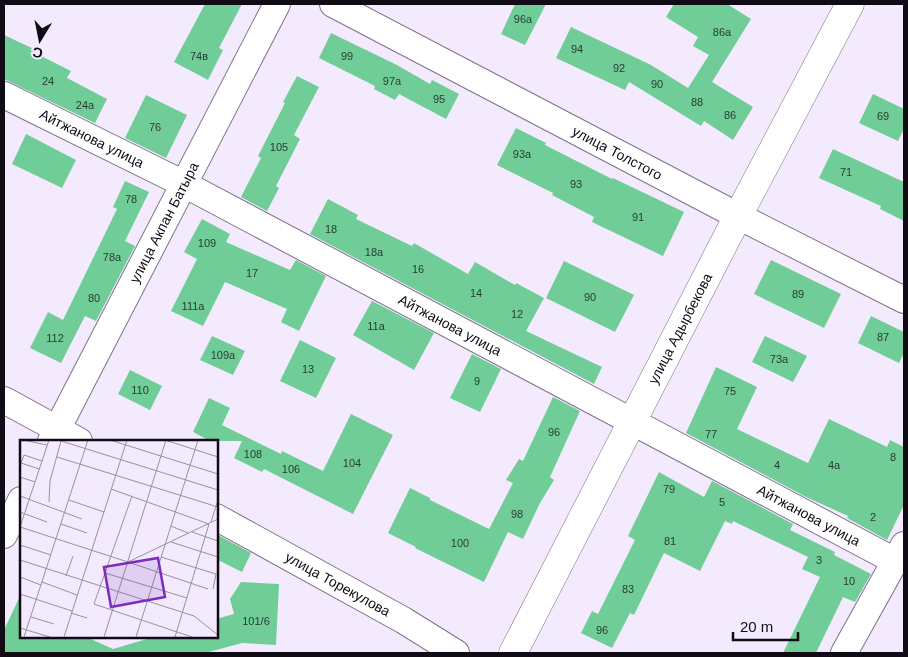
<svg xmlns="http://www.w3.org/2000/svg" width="908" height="657" font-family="Arial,sans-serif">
<rect width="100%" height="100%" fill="#f3ebfd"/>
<g fill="#70cd97">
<path d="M205,4H242L219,48L223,50L208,80L174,62Z"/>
<path d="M515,4H546L525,45L501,34Z"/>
<path d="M674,4H727L751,19L712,82L753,107L733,140L704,121L701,126L629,82L625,90L556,58L571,27L651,65L688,88L709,55L693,46L698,37L666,17Z"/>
<path d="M331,33L397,65L430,84L432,80L459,94L446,119L399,94L395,100L374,89L375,86L319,58Z"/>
<path d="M4,35L36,50L35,53L71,71L67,78L107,99L95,123L4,79Z"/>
<path d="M297,76L319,87L294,135L300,139L276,186L279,188L267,211L241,197L261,158L258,156L285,103L283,102Z"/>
<path d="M873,94L904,109V129L898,141L859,123Z"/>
<path d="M146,95L187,115L166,158L125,138Z"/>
<path d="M516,128L546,143L545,145L612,179L613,178L684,212L663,256L592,222L594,217L552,195L553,193L497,165Z"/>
<path d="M26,134L76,160L62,188L12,164Z"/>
<path d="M833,149L904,182V221L880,209L881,206L819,178Z"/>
<path d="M125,181L149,192L125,241L135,246L96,321L85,316L61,363L30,348L48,312L63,320L117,209L113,207Z"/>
<path d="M328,199L358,215L356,219L412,246L414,243L468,274L475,262L515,285L516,283L544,298L526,331L602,367L594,384L310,234Z"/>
<path d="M202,219L230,234L226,242L290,270L296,260L326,276L299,331L281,322L287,309L225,282L203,326L171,311L197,259L184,252Z"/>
<path d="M771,260L841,294L824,328L754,294Z"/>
<path d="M564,261L634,295L615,332L546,298Z"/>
<path d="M372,301L434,333L414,370L353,335Z"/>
<path d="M871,316L904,332V353L899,363L858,343Z"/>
<path d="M212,336L245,351L233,375L200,360Z"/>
<path d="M765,336L807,356L793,382L752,362Z"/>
<path d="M300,340L336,358L316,398L280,381Z"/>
<path d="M472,354L501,369L480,412L450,398Z"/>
<path d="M716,367L757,387L737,429L808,463L829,419L887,447L890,440L904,447V505L887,540L847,518L848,516L806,497L686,433Z"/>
<path d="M130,370L162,386L150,410L118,394Z"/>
<path d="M553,397L580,411L550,477L554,480L540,503L523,539L508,532L484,582L415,548L416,547L388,533L410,488L430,498V500L489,529L513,483L506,480L519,459L523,461Z"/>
<path d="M209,398L230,408L222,425L281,454L282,451L323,471L351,414L393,435L353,514L264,469L262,472L234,458L242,441H210L193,432Z"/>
<path d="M659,472L704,497L712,481L793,524L790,530L835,552L834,555L871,574L855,602L843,597L816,653H783L820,577L802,569L808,557L733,521L732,524L725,521L700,571L664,553L634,615L630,613L612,648L581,633L592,611L598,614L635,540L628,536Z"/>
<path d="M216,534L251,553L242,572L216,559Z"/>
<path d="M241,582L279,584L276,645L242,643L205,653H4V630L21,594V636H84L113,649L157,636H216V619L234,614L230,599Z"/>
</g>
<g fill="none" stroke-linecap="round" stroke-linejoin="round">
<defs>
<g id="minor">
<path id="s1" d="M333,4L738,216L904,300"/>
<path id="s2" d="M4,95L184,184L895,561"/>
<path d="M4,400L79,441"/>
<path id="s3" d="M51,441L277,4"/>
<path id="s4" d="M216,517L403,620L456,653"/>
<path d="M4,535L21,500"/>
<path d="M844,653L904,545"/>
</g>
<g id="major">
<path id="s5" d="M513,653L738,216L850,4"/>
</g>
</defs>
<use href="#minor" stroke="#7f718c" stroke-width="28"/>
<use href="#major" stroke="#7f718c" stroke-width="29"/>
<use href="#minor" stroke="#fff" stroke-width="26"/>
<use href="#major" stroke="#fff" stroke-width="28"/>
</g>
<g text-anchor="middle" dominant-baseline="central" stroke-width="5" stroke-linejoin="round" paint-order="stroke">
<g font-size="11" fill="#283c35">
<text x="523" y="19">96а</text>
<text x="722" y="32">86а</text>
<text x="577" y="49">94</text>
<text x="199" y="56">74в</text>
<text x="347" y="56">99</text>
<text x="619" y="68">92</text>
<text x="48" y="81">24</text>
<text x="392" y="81">97а</text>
<text x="657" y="84">90</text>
<text x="439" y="99">95</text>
<text x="697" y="102">88</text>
<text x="85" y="105">24а</text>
<text x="730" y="115">86</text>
<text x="883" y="116">69</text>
<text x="155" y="127">76</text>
<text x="279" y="147">105</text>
<text x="522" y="154">93а</text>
<text x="846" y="172">71</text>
<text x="576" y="184">93</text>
<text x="131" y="199">78</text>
<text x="638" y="217">91</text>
<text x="331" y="229">18</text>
<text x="207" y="243">109</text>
<text x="374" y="252">18а</text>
<text x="112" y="257">78а</text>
<text x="418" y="269">16</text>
<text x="252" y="273">17</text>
<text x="476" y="293">14</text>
<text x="798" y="294">89</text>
<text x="590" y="297">90</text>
<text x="94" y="298">80</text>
<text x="193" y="306">111а</text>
<text x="517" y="314">12</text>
<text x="376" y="326">11а</text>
<text x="883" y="337">87</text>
<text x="55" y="338">112</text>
<text x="223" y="355">109а</text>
<text x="779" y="359">73а</text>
<text x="308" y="369">13</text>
<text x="477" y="381">9</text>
<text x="140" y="390">110</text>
<text x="730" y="391">75</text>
<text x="554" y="432">96</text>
<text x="711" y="434">77</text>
<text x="253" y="454">108</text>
<text x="893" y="457">8</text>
<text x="352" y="463">104</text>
<text x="777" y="465">4</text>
<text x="834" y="465">4а</text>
<text x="291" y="469">106</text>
<text x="669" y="489">79</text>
<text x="722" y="502">5</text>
<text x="517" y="514">98</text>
<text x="873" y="517">2</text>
<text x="670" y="541">81</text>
<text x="460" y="543">100</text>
<text x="819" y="560">3</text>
<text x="849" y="581">10</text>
<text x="628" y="589">83</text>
<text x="256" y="621">101/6</text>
<text x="602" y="630">96</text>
</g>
<g font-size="14" fill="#100b14" stroke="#f3ebfd">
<text stroke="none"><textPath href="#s2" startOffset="98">Айтжанова улица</textPath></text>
<text stroke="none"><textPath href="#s1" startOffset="321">улица Толстого</textPath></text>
<text stroke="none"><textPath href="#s3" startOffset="246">улица Акпан Батыра</textPath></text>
<text stroke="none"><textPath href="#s2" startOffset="502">Айтжанова улица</textPath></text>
<text stroke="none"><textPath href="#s5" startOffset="365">улица Адырбекова</textPath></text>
<text stroke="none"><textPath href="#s2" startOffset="908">Айтжанова улица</textPath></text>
<text stroke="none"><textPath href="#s4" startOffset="139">улица Торекулова</textPath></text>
</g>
</g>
<g transform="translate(20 440)">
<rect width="198" height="198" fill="#f3ebfd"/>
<path fill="none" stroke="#9891a0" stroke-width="1" d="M3,0L27,5M38,0L198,50M90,0L198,34M145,0L198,17M37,17L198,67M1,23L4,15L22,21M1,23L19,29M0,37L15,42M91,49L189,84L155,197M0,56L62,79M112,56L74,164L172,197M49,60L84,72M29,62L30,41L41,1M0,72L27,82M191,82L198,60M41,84L67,93M151,86L168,93M0,87L29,0M0,87L108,122L198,79M172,92L198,101M151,102L198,117M0,105L31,115M141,117L196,134L193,149M0,120L174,176L198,195M108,122L188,149M85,133L167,158M46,136L53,116M0,137L21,145M22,142L57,155M0,154L52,171M51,173L67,178M11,177L34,184M0,188L30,197M4,197L68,0M44,197L107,0M84,197L146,0M116,197L178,0"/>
<path fill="#7b2cbf" fill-opacity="0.15" stroke="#7b2cbf" stroke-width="2.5" d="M138,118L145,157L91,167L84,127Z"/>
<rect width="198" height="198" fill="none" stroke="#100b14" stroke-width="2.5"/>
</g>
<rect width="908" height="657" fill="none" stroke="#100b14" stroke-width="10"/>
<g transform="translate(40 40) rotate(190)" stroke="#f3ebfd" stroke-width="4" paint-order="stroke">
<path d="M0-4L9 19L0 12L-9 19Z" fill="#100b14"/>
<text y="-8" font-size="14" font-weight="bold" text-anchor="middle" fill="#100b14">С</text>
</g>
<path d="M733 632v8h65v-8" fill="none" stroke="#100b14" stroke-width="2.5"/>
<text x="740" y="632" font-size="15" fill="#100b14" stroke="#f3ebfd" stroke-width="4" paint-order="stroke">20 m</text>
</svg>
